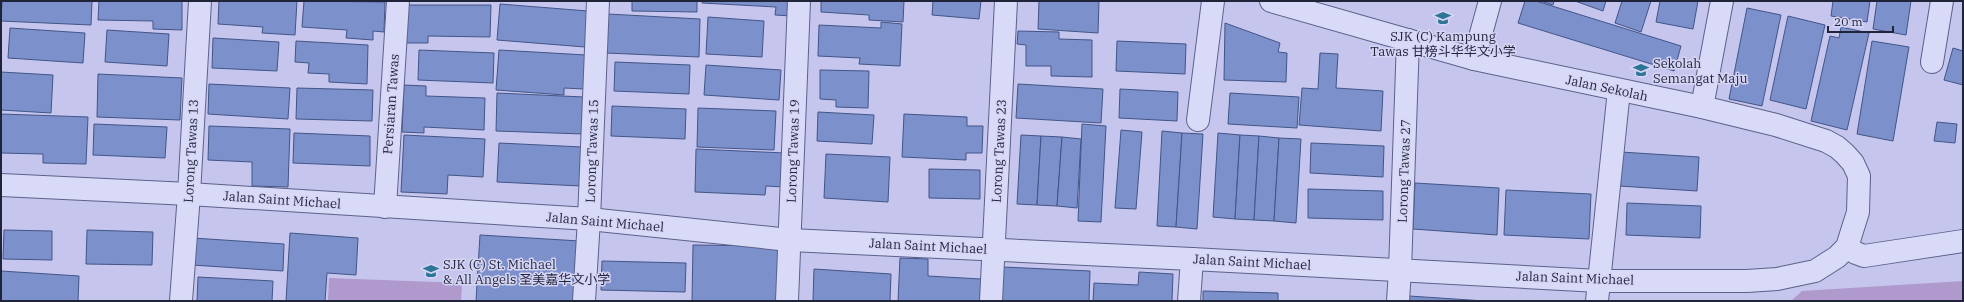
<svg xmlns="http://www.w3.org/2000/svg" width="1964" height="302" font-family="'IBM Plex Serif','Noto Sans SC',serif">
<rect width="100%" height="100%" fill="#c6c5ee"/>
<g fill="#b099cc">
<path d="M329,278L462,283L461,301H328Z"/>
<path d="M1963,281V301H1791L1802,291Z"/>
</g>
<g fill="#7c90cb" stroke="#425587">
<path d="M2,1H92L91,25L1,21Z"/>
<path d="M99,1H182V30L153,29V21L98,20Z"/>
<path d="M219,1H297L295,35L262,33L263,27L218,24Z"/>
<path d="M304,1L385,2L384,32L373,31V40L346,38L347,30L302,27Z"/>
<path d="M632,1H697V12L632,11Z"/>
<path d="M702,1H792V16L775,15L776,7L702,3Z"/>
<path d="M821,1H904L903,22L869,20V15L821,12Z"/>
<path d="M933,1H981L979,19L932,15Z"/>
<path d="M1039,1H1099L1098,33L1038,29Z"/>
<path d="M1525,1H1536L1681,46L1674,71L1518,23Z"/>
<path d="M1540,1H1554L1553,5Z"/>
<path d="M1575,1H1606L1603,11Z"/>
<path d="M1622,1H1651L1641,32L1615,23Z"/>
<path d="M1660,1H1698L1693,29L1656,22Z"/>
<path d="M1833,1H1870L1867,22L1831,16Z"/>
<path d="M1877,1H1911L1906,35L1873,29Z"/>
<path d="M500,4L588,11L585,47L497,40Z"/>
<path d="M406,5H491L490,37L428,36V43H406Z"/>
<path d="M1747,8L1781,15L1762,106L1729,99Z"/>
<path d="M608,14L700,19L699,57L606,53Z"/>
<path d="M1788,16L1825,25L1806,109L1770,100Z"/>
<path d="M708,17L764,21L762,57L706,54Z"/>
<path d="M881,22L902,24L900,66L859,64L860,58L818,56L819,25L881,28Z"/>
<path d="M1225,23L1280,43L1278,52L1287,53L1286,82L1224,80Z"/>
<path d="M1841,27L1869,33L1847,130L1811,121L1830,36L1839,38Z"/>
<path d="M10,28L85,33L83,63L8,58Z"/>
<path d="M107,30L169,34L167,66L105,62Z"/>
<path d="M1018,31L1059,32V39L1092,40V77L1051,76V66H1026V45L1017,44Z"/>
<path d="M213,38L279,42L277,71L212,68Z"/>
<path d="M296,41L368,45L367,84L329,82V74L308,73L309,63L295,62Z"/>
<path d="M1117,41L1186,44L1185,74L1116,71Z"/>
<path d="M1872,41L1909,47L1893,141L1857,134Z"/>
<path d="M1953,48L1963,51V85L1944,80Z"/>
<path d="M419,50L494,53L493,83L418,80Z"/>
<path d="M499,50L586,55L584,89L564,88V95L496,90Z"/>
<path d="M1320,53L1338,54L1336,88L1383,91L1381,131L1299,125L1302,88L1318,89Z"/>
<path d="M615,62L690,65L689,94L614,91Z"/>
<path d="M706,65L781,70L779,100L704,95Z"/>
<path d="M820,70L869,71L868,108L836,107V100L820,99Z"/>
<path d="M1,72L53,75L51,113L1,110Z"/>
<path d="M98,74L182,78L180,120L97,117Z"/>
<path d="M209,84L290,88L288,119L208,114Z"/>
<path d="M1018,84L1103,89L1101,123L1016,118Z"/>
<path d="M404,85L426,86V96L485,98L484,130L424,127V133L402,132Z"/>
<path d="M297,88L373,90L372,121L296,119Z"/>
<path d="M1120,89L1178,92L1177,121L1119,118Z"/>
<path d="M497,93L584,97L583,134L496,131Z"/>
<path d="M1230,93L1299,97L1297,128L1228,124Z"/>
<path d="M612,106L686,109L685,139L611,136Z"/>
<path d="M698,108L776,111L774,150L697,147Z"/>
<path d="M818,112L874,115L872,144L817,141Z"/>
<path d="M1,114L88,117L86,164L43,163V154L1,153Z"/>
<path d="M904,114L967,117V126H983L982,153H966V160L902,157Z"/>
<path d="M1937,122L1957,124L1955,143L1934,141Z"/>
<path d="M94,124L167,127L165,158L93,155Z"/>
<path d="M1082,124L1106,126L1101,222L1078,221Z"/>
<path d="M209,126L290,129L288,187L252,186V162L208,160Z"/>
<path d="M1121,130L1142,132L1136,209L1115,208Z"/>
<path d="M1162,131L1182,133L1176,227L1157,226Z"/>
<path d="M294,133L370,136V166L293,163Z"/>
<path d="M1182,133L1203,134L1197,229L1176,227Z"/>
<path d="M1218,133L1240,135L1235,219L1213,217Z"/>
<path d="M404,135L485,139L483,177L448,175L447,194L401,192Z"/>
<path d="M1021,135L1041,136L1037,205L1017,204Z"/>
<path d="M1240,135L1259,136L1254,220L1235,219Z"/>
<path d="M1041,136L1062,137L1057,206L1037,205Z"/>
<path d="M1259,136L1279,138L1274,221L1254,220Z"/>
<path d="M1062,137L1081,139L1077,208L1057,206Z"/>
<path d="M1279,138L1301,139L1296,223L1274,221Z"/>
<path d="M499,143L582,147L581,186L497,182Z"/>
<path d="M1311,143L1384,146L1383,177L1310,173Z"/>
<path d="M696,149L785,153L784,187L766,186L765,195L695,192Z"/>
<path d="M1621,152L1699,157L1697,191L1619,186Z"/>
<path d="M826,154L890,157L888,202L824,198Z"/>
<path d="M929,169L980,170V199L929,198Z"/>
<path d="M1415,183L1499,188L1497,235L1413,229Z"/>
<path d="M1308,189L1383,191V220L1308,218Z"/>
<path d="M1506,190L1591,194L1589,239L1504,235Z"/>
<path d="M1627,203L1701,206L1700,238L1626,235Z"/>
<path d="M4,230L52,231V260L3,259Z"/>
<path d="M87,230L153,232L152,265L86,264Z"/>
<path d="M290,233L358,238L356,275L327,273L325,301H286Z"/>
<path d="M480,235L580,241L577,301H476Z"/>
<path d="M193,238L284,244L283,271L192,265Z"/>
<path d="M693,245L781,246L780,301H692Z"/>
<path d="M900,258L928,259V276L981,279L980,301H898Z"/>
<path d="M602,261L686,263L685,292L601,290Z"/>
<path d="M1003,267L1090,271L1089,301H1002Z"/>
<path d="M814,269L891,274L890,301H813Z"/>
<path d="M1,271L79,276L78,301H1Z"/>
<path d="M1139,272L1173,274L1172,301H1093L1094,283L1138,285Z"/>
<path d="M198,277L273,281L272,301H197Z"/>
<path d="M1203,291L1278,293V301H1203Z"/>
<path d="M1409,296L1485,301H1409Z"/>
</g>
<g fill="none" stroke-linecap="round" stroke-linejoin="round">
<defs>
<g id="minor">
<path d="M1474,59L1490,1"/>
<path d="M1932,62L1942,1"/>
<path d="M1702,107L1722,1"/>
<path d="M1198,120L1213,1"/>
<path d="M1,185L189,194L589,219L790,240L1192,259L1599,281H1747L1777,279L1815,271L1837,257L1847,247L1858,212L1859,176L1853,163L1845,154L1837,147L1826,141L1776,125L1702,107L1474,59L1271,1"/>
<path d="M385,207L398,1"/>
<path d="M1847,247L1856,253L1864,256L1963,241"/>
<path d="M181,301L189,194L200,1"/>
<path d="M584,301L589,219L598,1"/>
<path d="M787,301L799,1"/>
<path d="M991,301L1006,1"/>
<path d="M1189,301L1192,259"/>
<path d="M1398,301L1400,270L1408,40"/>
<path d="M1597,301L1619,90"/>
</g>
</defs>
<use href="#minor" stroke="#5b6289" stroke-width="24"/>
<use href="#minor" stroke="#d9d9f8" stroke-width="22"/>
</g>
<defs>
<symbol id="school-bare" viewBox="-9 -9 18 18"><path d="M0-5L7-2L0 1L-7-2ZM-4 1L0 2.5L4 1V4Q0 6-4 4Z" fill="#2c7597" stroke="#d6d5f5" stroke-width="2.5" paint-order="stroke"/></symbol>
</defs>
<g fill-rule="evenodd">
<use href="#school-bare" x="1432" y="7" width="22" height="22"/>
<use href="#school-bare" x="1630" y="59" width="22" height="22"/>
<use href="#school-bare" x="420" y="260" width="22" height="22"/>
</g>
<g text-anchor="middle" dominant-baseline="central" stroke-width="3" stroke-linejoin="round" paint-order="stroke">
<g font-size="13" fill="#1f2439" stroke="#d6d5f5" text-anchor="start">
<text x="1443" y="36" text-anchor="middle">SJK (C) Kampung<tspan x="1443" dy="15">Tawas 甘榜斗华华文小学</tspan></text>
<text x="1653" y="63">Sekolah<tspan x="1653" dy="15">Semangat Maju</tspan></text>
<text x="443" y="264">SJK (C) St. Michael<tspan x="443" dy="15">&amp; All Angels 圣美嘉华文小学</tspan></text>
</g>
<g font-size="13" fill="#1f2439" stroke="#d6d5f5">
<text transform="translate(1607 88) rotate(12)">Jalan Sekolah</text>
<text transform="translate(391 104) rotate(-86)">Persiaran Tawas</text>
<text transform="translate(191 151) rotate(-87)">Lorong Tawas 13</text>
<text transform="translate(592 151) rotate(-88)">Lorong Tawas 15</text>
<text transform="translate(793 151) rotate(-88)">Lorong Tawas 19</text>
<text transform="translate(999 151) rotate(-87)">Lorong Tawas 23</text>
<text transform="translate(1404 171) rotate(-88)">Lorong Tawas 27</text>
<text transform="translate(282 200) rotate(4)">Jalan Saint Michael</text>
<text transform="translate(605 222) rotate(5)">Jalan Saint Michael</text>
<text transform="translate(928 246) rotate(3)">Jalan Saint Michael</text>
<text transform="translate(1252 262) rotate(3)">Jalan Saint Michael</text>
<text transform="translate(1575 278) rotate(2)">Jalan Saint Michael</text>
</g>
</g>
<rect width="1964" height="302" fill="none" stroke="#1f2439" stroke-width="4"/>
<path d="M1828 26v6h65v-6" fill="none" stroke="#1f2439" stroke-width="2"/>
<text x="1834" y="26" font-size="12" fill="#1f2439" stroke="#d6d5f5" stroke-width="3" paint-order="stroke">20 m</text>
</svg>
